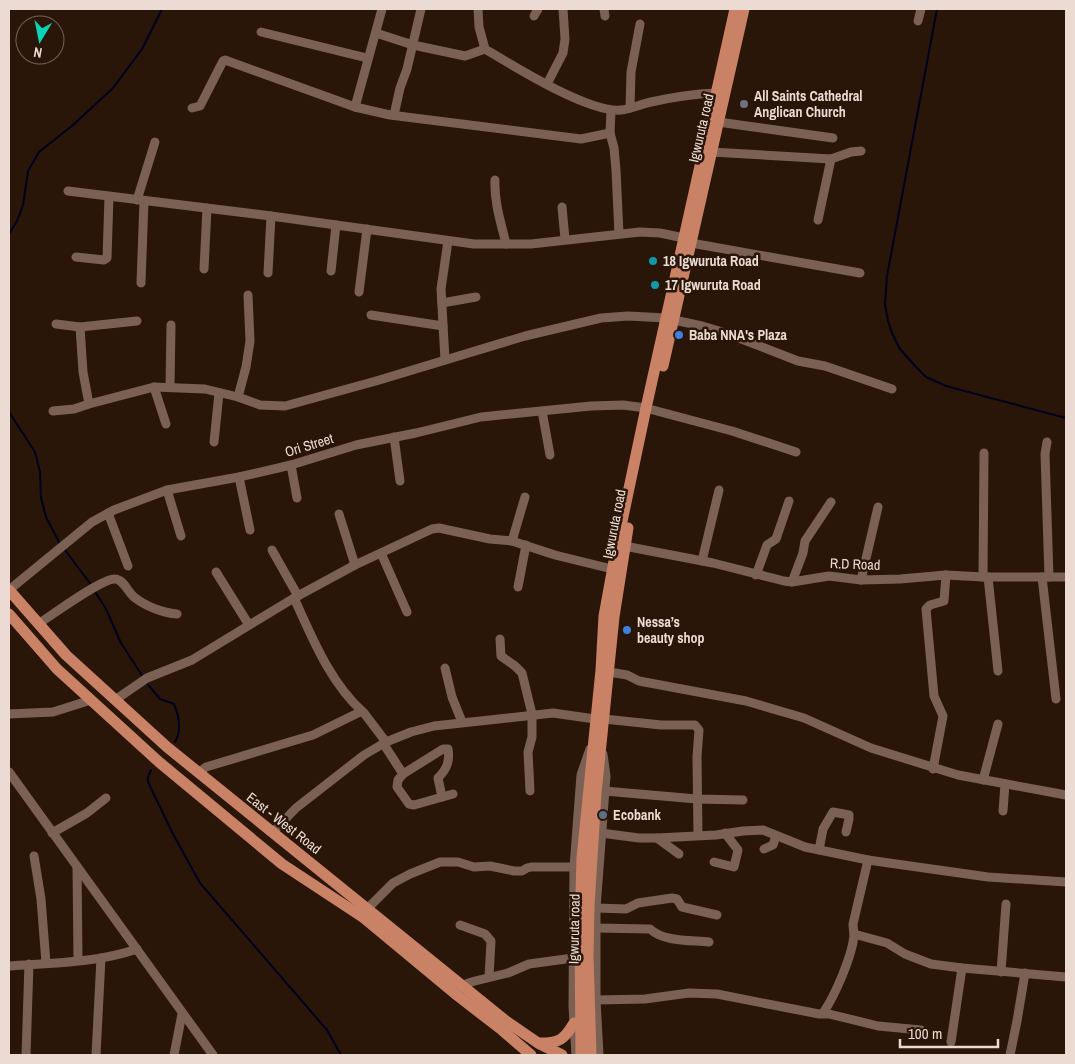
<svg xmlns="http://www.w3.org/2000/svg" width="1075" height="1064" font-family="'Archivo Narrow',sans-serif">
<rect width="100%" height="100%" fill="#2a1509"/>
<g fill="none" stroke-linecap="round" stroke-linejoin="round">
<g stroke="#00021d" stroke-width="2">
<path d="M937,9L887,276L885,304L888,321L892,333L900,349L915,366L926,377L946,386L1066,418"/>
<path d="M9,234L17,221L23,205L28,171L39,152L73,125L113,88L142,49L162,9"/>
<path d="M9,412L35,452L40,472L41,498L46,517L60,544"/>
<path d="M65,550L92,586"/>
<path d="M94,590L106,609L121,643L143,677"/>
<path d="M145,681L160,699L174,704C179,716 182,730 175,742"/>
<path d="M151,770L148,777V782L173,834L200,883L327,1030L341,1055"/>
</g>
<g stroke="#7b6153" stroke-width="9">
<path d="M478,9L479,27L485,49C515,67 589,113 621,110C631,109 641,104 651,102C673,97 694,94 716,93"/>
<path d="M604,9L605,16"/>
<path d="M534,16L538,9"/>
<path d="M918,21L921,9"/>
<path d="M261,32L367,58"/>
<path d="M376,33L413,45L465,56L485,49"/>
<path d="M547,84L563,53L565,39L563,9"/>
<path d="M355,107L382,9"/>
<path d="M192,108L200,106L223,61L225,60L355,107L390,115L581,139L610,133"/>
<path d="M630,108L631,72L640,24"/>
<path d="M611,111L610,133L614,148L616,170L619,234"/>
<path d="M394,115L400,88L407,69L421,9"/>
<path d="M718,122L833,138"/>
<path d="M711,152L831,159L851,152L861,151"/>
<path d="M495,180C494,202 501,223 506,244"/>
<path d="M68,191L271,216L474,244H531L640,232L660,233L684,238"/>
<path d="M137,200L155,142"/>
<path d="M562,207L565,239"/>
<path d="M818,220L831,159"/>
<path d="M691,243L860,273"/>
<path d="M76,257L104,260L107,258L109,197"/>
<path d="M204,269L207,208"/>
<path d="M331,271L336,225"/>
<path d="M268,273L271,216"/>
<path d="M141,283L144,201"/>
<path d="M359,292L367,229"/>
<path d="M442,303L476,297"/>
<path d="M371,315L443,326"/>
<path d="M674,320L702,326L726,333L798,361L825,366L892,389"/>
<path d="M56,324L80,327L137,321"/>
<path d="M80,327L83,372L89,404"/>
<path d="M445,360L441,289L448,241"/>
<path d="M154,387L166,424"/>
<path d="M170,387L171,325"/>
<path d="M238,397L246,367L250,341L248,295"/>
<path d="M653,410L732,431L796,452"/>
<path d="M53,411L74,409L89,404L154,387L205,389L238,397L260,405L285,406L376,381L525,336L601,318L628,316L666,318"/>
<path d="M542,411L550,455"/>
<path d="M394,437L400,481"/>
<path d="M214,442L219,393"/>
<path d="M1047,442L1045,454L1049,577"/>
<path d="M291,465L297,498"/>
<path d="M239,477L250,530"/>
<path d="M167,490L181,536"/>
<path d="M108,513L128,566"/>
<path d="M339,514L355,565"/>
<path d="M512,541L525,497"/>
<path d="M619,545L713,563L784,581L792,582L829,576L861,580L900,579L946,575L983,577H1066"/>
<path d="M272,550L298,596"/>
<path d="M381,553L407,612"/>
<path d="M702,561L719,490"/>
<path d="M216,572L249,625"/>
<path d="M756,575L767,545L776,539L789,501"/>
<path d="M983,577L984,453"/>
<path d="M988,577L998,671"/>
<path d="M1042,577L1056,699"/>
<path d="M861,580L878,507"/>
<path d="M792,582L803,553L805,541L831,502"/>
<path d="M518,587L526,545"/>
<path d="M9,590L92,522L114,510L167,490L239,477L291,465L356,445L416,433L481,417L591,406L623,405L646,408"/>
<path d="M294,598C312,637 330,683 363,712"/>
<path d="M38,624C51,616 102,578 115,579C123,579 128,592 134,597C145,606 163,613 177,614"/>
<path d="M500,639L501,656L515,666L522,673L532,714V737L528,752L530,791"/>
<path d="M445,668L452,697L462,722"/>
<path d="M609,672L627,675L639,681L746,701L804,718L871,748L958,775L1066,795"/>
<path d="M115,700L147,678L192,660L294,598L355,565L432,529L439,528L490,539L512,541L555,555L612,569"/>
<path d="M9,714L53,712L91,700"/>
<path d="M604,719L661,725H695L699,730L697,757L698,835"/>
<path d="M383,743L403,774L398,780L397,787L409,804L414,805L453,794"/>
<path d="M933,769L943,716L934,696L926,609L930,605L944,601L946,575"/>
<path d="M9,772L213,1055"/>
<path d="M198,773L206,767L313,735L360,712L364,713L386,742"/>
<path d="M403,774L443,749H448C450,761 447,769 438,778L442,797"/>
<path d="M983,780L998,724"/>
<path d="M604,791L697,799L743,800"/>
<path d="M1003,811L1005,784"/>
<path d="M273,832L296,808L364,755L386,742L411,732L434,726L553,713L595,719"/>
<path d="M52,833L87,813L106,798"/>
<path d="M601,833L639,838H657L716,835L743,831L763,830L805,847L868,860L988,877L1066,882"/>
<path d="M657,838L679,854"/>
<path d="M764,849L773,845L776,836"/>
<path d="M819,850L823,829L833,812L849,815V819L846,832"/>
<path d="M34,856L41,899L46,963"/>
<path d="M714,862L734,867L738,850L725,833"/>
<path d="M77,867L78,960"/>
<path d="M368,908L393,883L410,874L440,862H458L474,867L490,866L514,871H522L527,868L531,867H574"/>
<path d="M596,908L626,909L638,903L672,898L677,899L682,907L717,915"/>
<path d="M460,925L485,934L491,941L489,977"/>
<path d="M596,928L650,929C664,942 690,940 709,942"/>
<path d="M854,934L887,943L905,954L931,964L962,968L1066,977"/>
<path d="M9,966C51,963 97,963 137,949"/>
<path d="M1001,972L1006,904"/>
<path d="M464,988L468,983L475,981L508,973L529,964L573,958"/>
<path d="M596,1000L645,999L689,993L717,994L819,1014H829L878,1026L921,1030"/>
<path d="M823,1013C835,996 852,956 854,936C854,932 853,928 853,924L868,860"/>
<path d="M951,1042L962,968"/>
<path d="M26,1055L29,964"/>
<path d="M96,1055L101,958"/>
<path d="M174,1055L182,1014"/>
<path d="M576,1055L573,1006L574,867L581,775L590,749"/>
<path d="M599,1055L596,1000V908L606,776L603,754"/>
<path d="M1010,1055L1017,1021L1025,973"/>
</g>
<g stroke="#ca8267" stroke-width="11">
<path d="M663,366L744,9"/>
<path d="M9,590L66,655L167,747L506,1021L538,1043L562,1055"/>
<path d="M9,614L57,669L159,762L282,864L364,918L458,996L502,1030L531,1055"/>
<path d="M540,1043C559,1043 564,1040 574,1023"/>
<path d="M581,1055L580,931L582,858L601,670L604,616L617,545L646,408L735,9"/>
<path d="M591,1055L588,955L589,906L596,793L614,617L628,528"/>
</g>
</g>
<circle fill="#6b7280" stroke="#2a1509" stroke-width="2" cx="744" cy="104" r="5"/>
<g fill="#0f9aa8" stroke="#2a1509" stroke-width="2">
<circle cx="653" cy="261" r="5"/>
<circle cx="655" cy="285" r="5"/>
</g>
<g fill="#3f7fe0" stroke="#2a1509" stroke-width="2">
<circle cx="679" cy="335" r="5"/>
<circle cx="627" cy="630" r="5"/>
</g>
<circle fill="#5c6f8a" stroke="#2a1509" stroke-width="2" cx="603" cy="815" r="5"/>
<g text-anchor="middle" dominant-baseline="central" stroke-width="5" stroke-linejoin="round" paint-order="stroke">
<g font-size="14" font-weight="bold" fill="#ebdbd3" stroke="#2a1509" text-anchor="start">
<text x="754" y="96">All Saints Cathedral<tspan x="754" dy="16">Anglican Church</tspan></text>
<text x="663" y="261">18 Igwuruta Road</text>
<text x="665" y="285">17 Igwuruta Road</text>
<text x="689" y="335">Baba NNA's Plaza</text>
<text x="637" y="622">Nessa’s<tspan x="637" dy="16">beauty shop</tspan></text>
<text x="613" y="815">Ecobank</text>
</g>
<g font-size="14" fill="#ebdbd3" stroke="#2a1509">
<text transform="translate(701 128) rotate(-77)">Igwuruta road</text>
<text transform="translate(309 445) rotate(-17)">Ori Street</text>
<text transform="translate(614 524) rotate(-79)">Igwuruta road</text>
<text transform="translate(855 564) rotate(2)">R.D Road</text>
<text transform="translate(284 823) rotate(38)">East - West Road</text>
<text transform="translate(574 929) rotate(-89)">Igwuruta road</text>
</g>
</g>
<rect width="1075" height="1064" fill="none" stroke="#ebdbd3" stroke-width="20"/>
<g transform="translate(40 40) rotate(190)"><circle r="24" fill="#2a1509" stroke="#77645a"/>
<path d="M0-4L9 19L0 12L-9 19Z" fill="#07d5b6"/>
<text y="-8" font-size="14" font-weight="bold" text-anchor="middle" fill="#ebdbd3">N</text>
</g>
<path d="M900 1039v8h98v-8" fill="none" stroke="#ebdbd3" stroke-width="2.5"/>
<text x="908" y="1039" font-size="15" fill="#ebdbd3" stroke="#2a1509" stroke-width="4" paint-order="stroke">100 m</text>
</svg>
